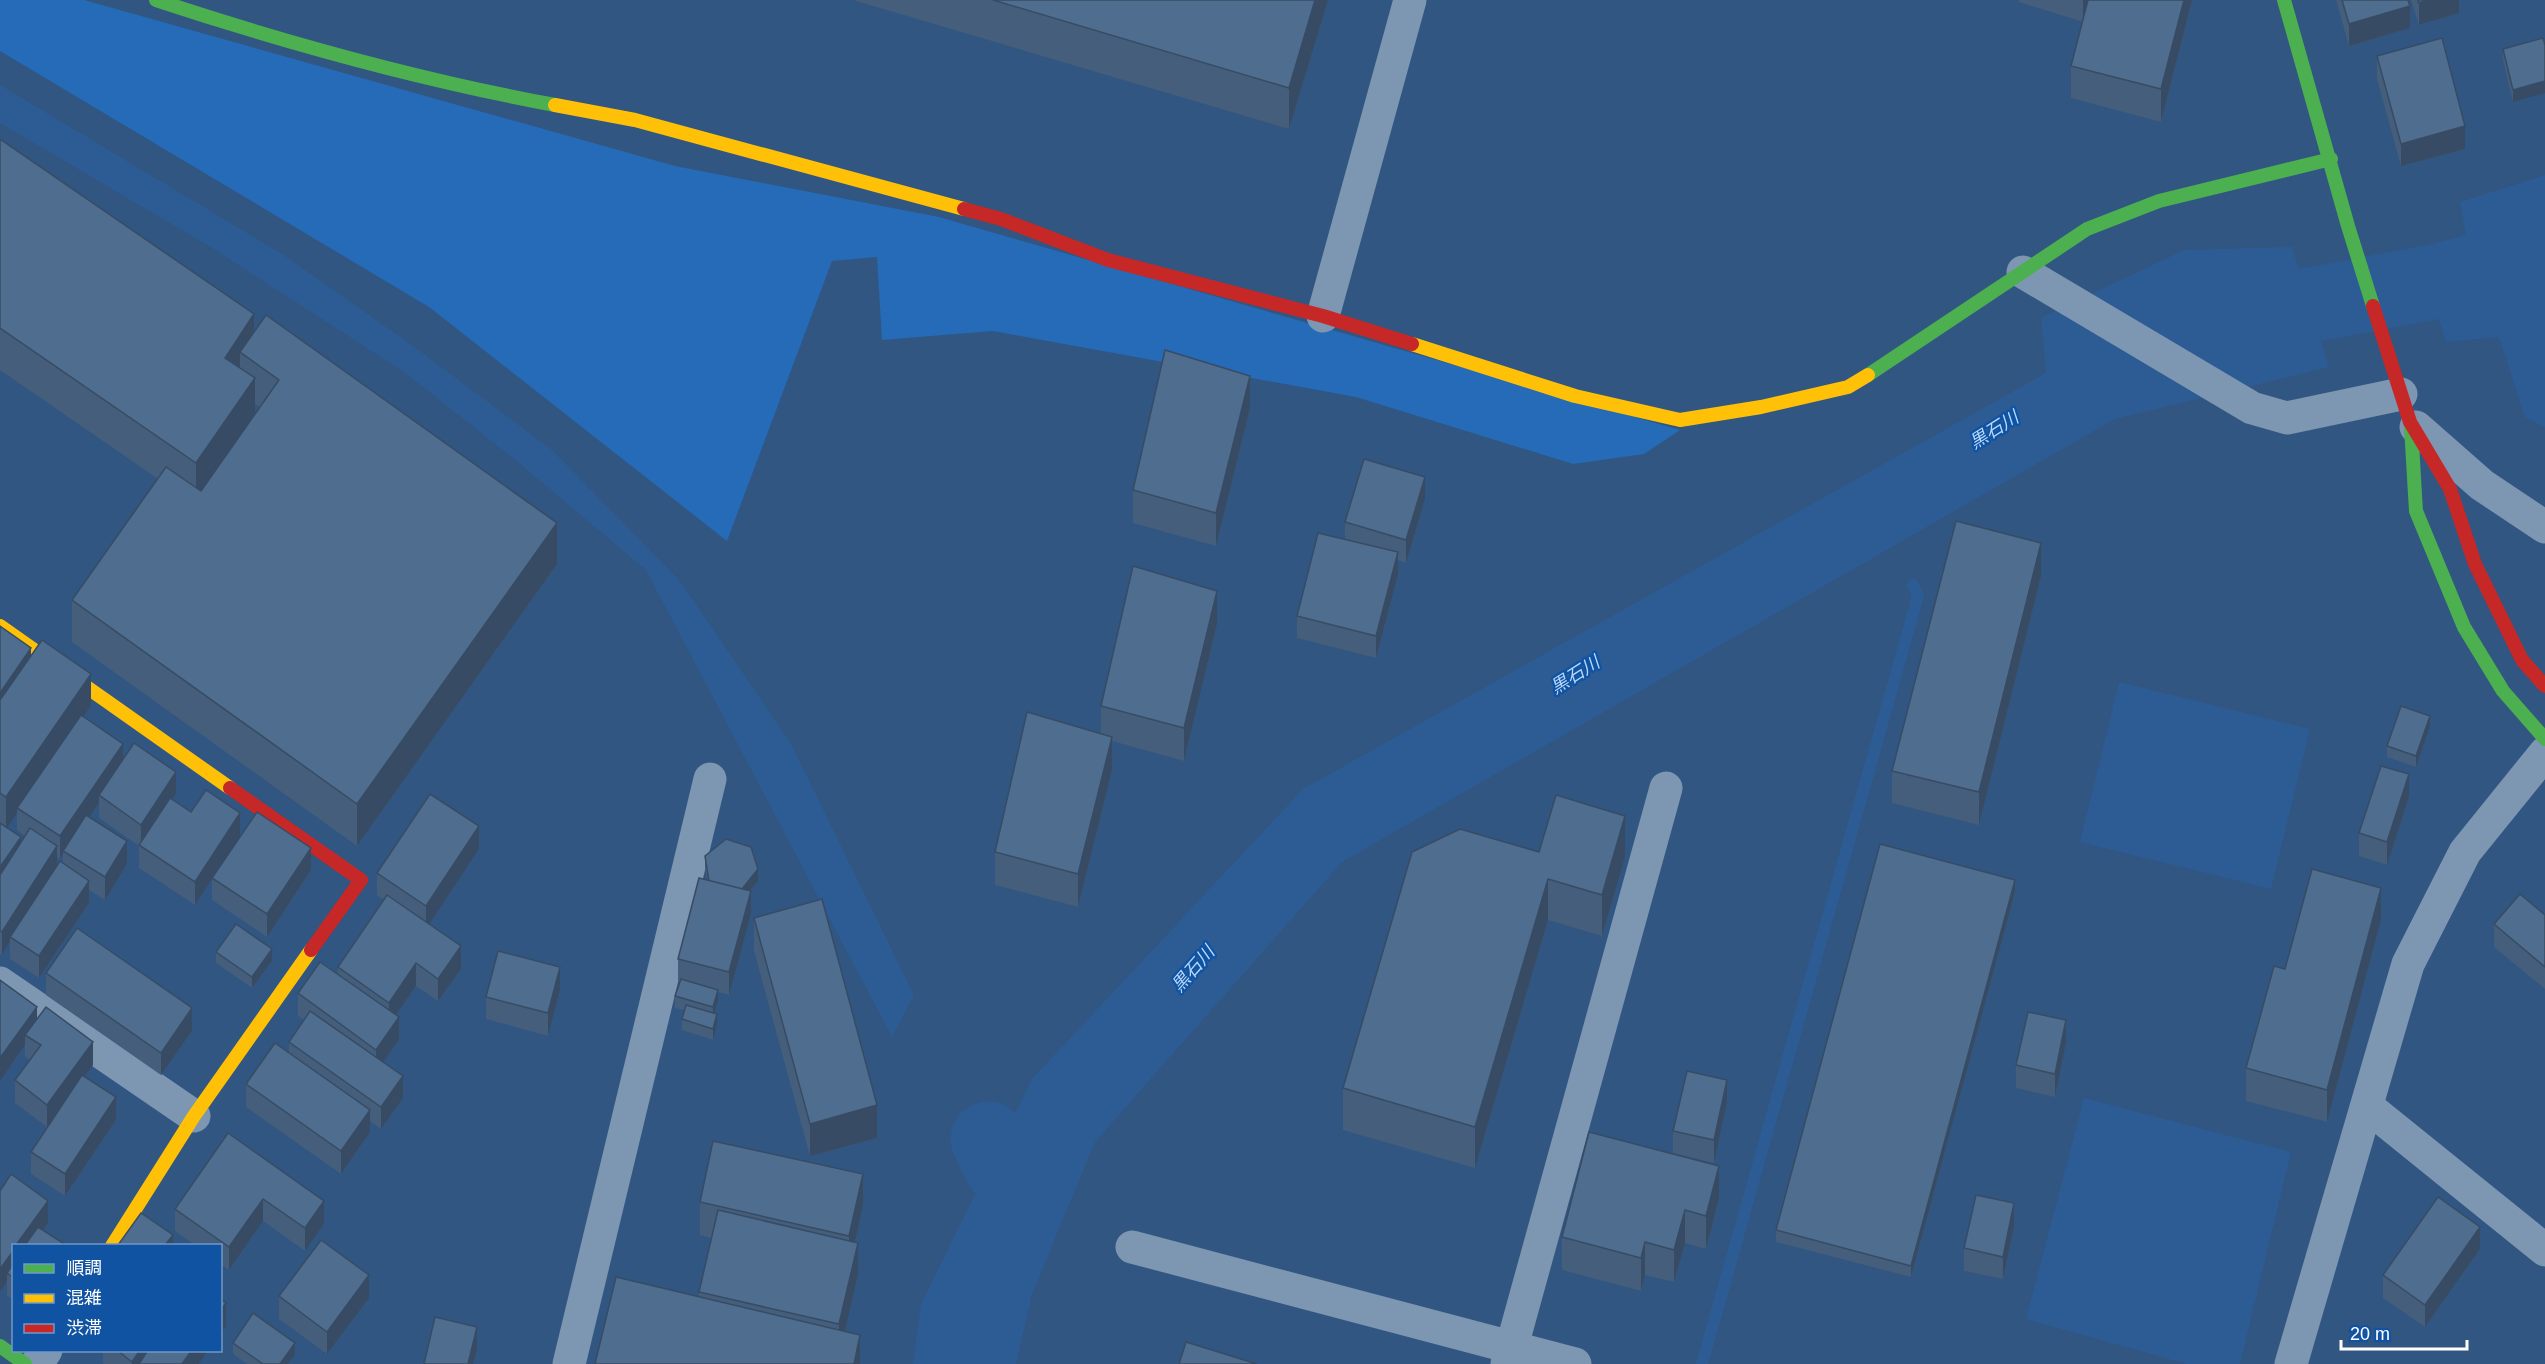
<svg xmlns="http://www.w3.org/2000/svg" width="2545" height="1364" font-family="Arial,'Noto Sans JP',sans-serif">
<rect width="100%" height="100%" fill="#315681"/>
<path fill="#256bb7" d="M0,0H84L675,166L939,217L1680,430L1644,454L1573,464L1356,397L993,331L882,340L877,257L832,261L727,541L429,307L0,51Z"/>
<g fill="#2d5c95">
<path d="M0,85L282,254L409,343L552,450L680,581L791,744L914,995L892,1037L646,570L513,458L404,372L214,249L0,123Z"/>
<path d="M2545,175V427L2525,417L2499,337L2446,342L2416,248L2466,235L2460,202Z"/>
<path d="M2292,247L2329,367L2115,419L1342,862L1095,1142L1032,1294L1016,1364H913L921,1304L1032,1079L1303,789L2046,373L2041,318L2184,250Z"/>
<path d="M2119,682L2310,729L2271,889L2080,842Z"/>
<path d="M2084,1098L2291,1152L2240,1364H2187L2026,1319Z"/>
</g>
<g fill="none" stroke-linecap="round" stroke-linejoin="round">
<path stroke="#2d5c95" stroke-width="12" d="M1702,1364L1918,596L1913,585"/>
<g stroke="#2d5c95" stroke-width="75">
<path d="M2210,324L2428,283"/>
<path d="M988,1139L999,1163L1020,1192"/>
</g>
<g stroke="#7d96b1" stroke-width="33">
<path d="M2023,272L2252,408L2287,418L2401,394"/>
<path d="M1323,316L1410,0"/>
<path d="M2416,427L2482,485L2545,527"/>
<path d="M0,983L194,1116"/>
<path d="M2368,1107L2545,1250"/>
<path d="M1132,1247L1575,1364"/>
<path d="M37,1364L46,1350"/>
<path d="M569,1364L710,779"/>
<path d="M1507,1364L1666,788"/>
<path d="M2291,1364L2408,964L2465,852L2545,753"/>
</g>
<g stroke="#4caf50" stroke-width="14">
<path d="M156,0C286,43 420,80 555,105"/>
<path d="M2284,0L2348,226L2373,306"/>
<path d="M1868,375L2087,229L2159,201L2331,159"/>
<path d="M2411,427L2416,511L2464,627L2503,691L2545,739"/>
<path d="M0,1346L25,1364"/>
</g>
<g stroke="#ffc107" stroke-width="14">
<path d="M555,105L635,120L964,209"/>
<path d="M1412,344L1575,396L1680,420L1761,407L1848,387L1868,375"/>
<path d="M0,626L230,788"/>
<path d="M112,1246L194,1116L311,950"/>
</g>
<g stroke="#c62828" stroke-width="14">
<path d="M964,209L1001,219L1108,260L1323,316L1412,344"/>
<path d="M2373,306L2410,422L2450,489L2475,564L2522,660L2545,686"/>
<path d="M230,788L361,880L311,950"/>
</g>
</g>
<g fill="#445e7b" fill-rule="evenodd">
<path d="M853,0H1328L1289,129Z"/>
<path d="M2019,0H2192L2161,122L2071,98V66L2083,22L2019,2Z"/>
<path d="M2336,0H2408L2410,28L2349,46Z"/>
<path d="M2411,0H2459V13L2419,25Z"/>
<path d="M2543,38L2513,102L2503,60V49Z"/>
<path d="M2377,56L2465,149L2401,166L2377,79Z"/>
<path d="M0,139L254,332L557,564L357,846L72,642V600L158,479L0,370ZM255,404L260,407L255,414Z"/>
<path d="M1250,408L1216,546L1133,523V490Z"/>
<path d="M1425,499L1406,563L1398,560V575L1376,658L1297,638V616L1345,539V522Z"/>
<path d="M2041,576L1979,825L1892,803V771Z"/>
<path d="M1217,624L1184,761L1112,741V770L1078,907L995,885V852L1101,734V706Z"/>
<path d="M0,626L31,656L91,706L84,717L123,758L176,794L173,800L191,812L240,836L218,870H311L267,937L212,900V878L195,905L139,868V846L99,818V803L89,817L127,864L105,900L89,890V903L39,978L10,959V941L2,955L0,954ZM17,813V830L25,836L21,843L7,828ZM63,854V863L57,866V857L60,859Z"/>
<path d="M2430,727L2416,767L2387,757V746Z"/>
<path d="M2409,797L2387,865L2359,856V833Z"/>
<path d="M479,849L429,924L461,969L438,1001L416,986L396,1015L399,1040L383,1062L403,1098L381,1129L370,1121V1132L341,1174L246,1107V1084L289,1052V1042L304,1020L298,1016V993L338,974V967L384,900L377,895V873Z"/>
<path d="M1539,852L1625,857L1602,936L1548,920L1475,1168L1343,1130V1088Z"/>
<path d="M705,856L758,881L750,891L751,914L729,995L718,992V1001L715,1013L717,1026L713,1040L682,1030V1019L685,1010L675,1008V996L680,982H678V959L707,880L705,868Z"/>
<path d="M2015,892L1911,1277L1776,1242V1230Z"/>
<path d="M2545,915V989L2494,947V924Z"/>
<path d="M754,918L877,1138L810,1156L754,951Z"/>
<path d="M2381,920L2327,1122L2246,1101V1068L2285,969Z"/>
<path d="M216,952L272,961L252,988L216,963Z"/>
<path d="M46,973L192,1031L161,1075L46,995Z"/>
<path d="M0,980L37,1019L93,1065L84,1076L116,1120L65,1196L31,1174V1152L47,1127L15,1103V1080L30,1060L25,1057V1045L0,1081Z"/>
<path d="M560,990L548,1036L486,1019V997Z"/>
<path d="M2066,1043L2055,1097L2016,1088V1065Z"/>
<path d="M1727,1102L1714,1163L1673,1153V1131Z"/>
<path d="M228,1133L324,1224L305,1251L263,1221L229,1270L220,1264V1245H195L175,1231V1209Z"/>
<path d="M0,1191L48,1223L43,1230L14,1245V1300L7,1296V1282L0,1291Z"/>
<path d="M1719,1198L1706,1249L1685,1243L1674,1282L1645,1275L1641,1291L1562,1270V1237Z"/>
<path d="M700,1202L863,1206L855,1242L858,1275L845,1332L860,1364L699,1297V1292L711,1238L700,1235Z"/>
<path d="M2014,1226L2003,1279L1964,1271V1248Z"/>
<path d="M2480,1249L2425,1327L2383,1298V1275Z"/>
<path d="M279,1296L369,1298L327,1354L279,1319Z"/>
<path d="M233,1343L295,1355L288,1364H247L233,1354Z"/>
<path d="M103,1350H208L199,1364H104L103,1363Z"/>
</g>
<g fill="#374c64">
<path d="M1315,0H1328L1289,129V88Z"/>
<path d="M2083,0H2090L2083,22Z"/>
<path d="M2184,0H2192L2161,122V89Z"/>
<path d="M2428,0H2459V13L2419,25V3Z"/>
<path d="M2410,6V28L2349,46V24Z"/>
<path d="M2545,81V93L2513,102V90Z"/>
<path d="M2465,126V149L2401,166V144Z"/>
<path d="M254,314V356L240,352V376L225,358Z"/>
<path d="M1250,376V408L1216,546V513Z"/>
<path d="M255,378V420L196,505V463Z"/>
<path d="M1425,477V499L1406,563V540Z"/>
<path d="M557,523V564L357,846V804Z"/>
<path d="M2041,543V576L1979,825V792Z"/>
<path d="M1398,552V575L1376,658V636Z"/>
<path d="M1217,591V624L1184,761V728Z"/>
<path d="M31,648V670L0,715V693Z"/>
<path d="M91,674V706L20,809L17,808V813L6,830V797Z"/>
<path d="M2430,716V727L2416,767V756Z"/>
<path d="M1112,737V770L1078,907V874Z"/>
<path d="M123,744V767L99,795V803L65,852L63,851V854L60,859V836Z"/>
<path d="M176,772V794L141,847V825Z"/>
<path d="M2409,774V797L2387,865V842Z"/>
<path d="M240,813V836L195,905V882Z"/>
<path d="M1625,816V857L1602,936V895Z"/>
<path d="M479,826V849L426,929V906Z"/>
<path d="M21,837V848L0,879V867Z"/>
<path d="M127,841V864L105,900V877Z"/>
<path d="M57,846V869L10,937V941L2,955V932Z"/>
<path d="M311,848V870L267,937V914Z"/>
<path d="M758,869V881L739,904V892Z"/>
<path d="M1548,879V920L1475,1168V1127Z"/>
<path d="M2015,880V892L1911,1277V1266Z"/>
<path d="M89,881V903L39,978V956Z"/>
<path d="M2381,888V920L2327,1122V1090Z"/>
<path d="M751,891V914L729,995V972Z"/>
<path d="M461,946V969L438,1001V979Z"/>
<path d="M272,949V961L252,988V977Z"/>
<path d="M416,963V986L389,1025V1003Z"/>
<path d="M560,967V990L548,1036V1013Z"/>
<path d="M718,990V1001L713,1019V1007Z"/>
<path d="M37,1007V1029L25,1035V1045L0,1081V1058Z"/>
<path d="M192,1008V1031L161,1075V1053Z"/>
<path d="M717,1014V1026L713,1040V1029Z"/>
<path d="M399,1017V1040L376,1072V1050Z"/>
<path d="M2066,1020V1043L2055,1097V1074Z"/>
<path d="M93,1042V1065L47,1127V1105Z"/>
<path d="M403,1076V1098L381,1129V1107Z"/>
<path d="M1727,1080V1102L1714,1163V1140Z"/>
<path d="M116,1097V1120L65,1196V1174Z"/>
<path d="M877,1105V1138L810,1156V1124Z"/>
<path d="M370,1110V1132L341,1174V1151Z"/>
<path d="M1719,1166V1198L1706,1249V1216Z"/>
<path d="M863,1174V1206L849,1268V1236Z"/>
<path d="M263,1199V1221L229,1270V1247Z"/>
<path d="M48,1201V1223L32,1245H16Z"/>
<path d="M324,1201V1224L305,1251V1228Z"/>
<path d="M2014,1203V1226L2003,1279V1257Z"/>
<path d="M1685,1210V1243L1674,1282V1250Z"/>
<path d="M2480,1227V1249L2425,1327V1305Z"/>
<path d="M173,1235V1245H165Z"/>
<path d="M1645,1242V1275L1641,1291V1258Z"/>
<path d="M858,1243V1275L839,1357V1324Z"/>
<path d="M14,1250V1272L7,1273V1282L0,1291V1269Z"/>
<path d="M369,1275V1298L327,1354V1332Z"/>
<path d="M226,1303V1326L220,1333V1311Z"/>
<path d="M477,1327V1349L473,1364H468Z"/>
<path d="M860,1335V1364H854Z"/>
<path d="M295,1343V1355L288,1364H280Z"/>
<path d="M140,1350H156L147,1364H132V1362Z"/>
<path d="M192,1350H208L199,1364H182Z"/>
</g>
<g fill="#4f6d8f" stroke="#374c64" stroke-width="1.5">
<path d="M993,0H1315L1289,88Z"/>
<path d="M2088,0H2184L2161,89L2071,66Z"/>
<path d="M2342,0H2408L2410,6L2349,24Z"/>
<path d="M2418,0H2428L2419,3Z"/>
<path d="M2442,38L2465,126L2401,144L2377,56Z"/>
<path d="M2543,38L2545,45V81L2513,90L2503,49Z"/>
<path d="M0,139L254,314L225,358L255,378L196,463L0,328Z"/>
<path d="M266,315L557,523L357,804L72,600L166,467L201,491L279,380L240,352Z"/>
<path d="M1165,350L1250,376L1216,513L1133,490Z"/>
<path d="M1364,459L1425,477L1406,540L1345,522Z"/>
<path d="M1956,521L2041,543L1979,792L1892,771Z"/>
<path d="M1318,533L1398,552L1376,636L1297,616Z"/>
<path d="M1133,566L1217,591L1184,728L1101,706Z"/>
<path d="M0,626L31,648L0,693Z"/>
<path d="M42,640L91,674L6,797L0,793V700Z"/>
<path d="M2401,706L2430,716L2416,756L2387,746Z"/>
<path d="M1027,712L1112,737L1078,874L995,852Z"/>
<path d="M81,715L123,744L60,836L17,808Z"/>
<path d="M134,743L176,772L141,825L99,795Z"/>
<path d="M2381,766L2409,774L2387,842L2359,833Z"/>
<path d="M206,790L240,813L195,882L139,845L170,798L191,812Z"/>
<path d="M430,794L479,826L426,906L377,873Z"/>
<path d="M1556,795L1625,816L1602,895L1548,879L1475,1127L1343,1088L1412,852L1460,829L1539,852Z"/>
<path d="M257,812L311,848L267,914L212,878Z"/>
<path d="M86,815L127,841L105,877L63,851Z"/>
<path d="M0,823L21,837L0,867Z"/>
<path d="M30,828L57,846L2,932L0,931V875Z"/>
<path d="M726,839L751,847L758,869L742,889L709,881L705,856Z"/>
<path d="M1880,844L2015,880L1911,1266L1776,1230Z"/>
<path d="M60,861L89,881L39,956L10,937Z"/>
<path d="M2312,869L2381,888L2327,1090L2246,1068L2274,966L2285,969Z"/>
<path d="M699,878L751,891L729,972L678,959Z"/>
<path d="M2520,894L2545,915V967L2494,924Z"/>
<path d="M387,895L461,946L438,979L416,963L389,1003L338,967Z"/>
<path d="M822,899L877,1105L810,1124L754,918Z"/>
<path d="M236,924L272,949L252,977L216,952Z"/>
<path d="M77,928L192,1008L161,1053L46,973Z"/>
<path d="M498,951L560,967L548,1013L486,997Z"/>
<path d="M320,962L399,1017L376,1050L298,993Z"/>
<path d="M681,979L718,990L713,1007L675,996Z"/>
<path d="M0,980L37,1007L0,1058Z"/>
<path d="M686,1005L717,1014L713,1029L682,1019Z"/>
<path d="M46,1007L93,1042L47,1105L15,1080L41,1045L25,1035Z"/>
<path d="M310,1011L403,1076L381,1107L289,1042Z"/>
<path d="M2028,1012L2066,1020L2055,1074L2016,1065Z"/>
<path d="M275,1043L370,1110L341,1151L246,1084Z"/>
<path d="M1687,1071L1727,1080L1714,1140L1673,1131Z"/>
<path d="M82,1075L116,1097L65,1174L31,1152Z"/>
<path d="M1589,1132L1719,1166L1706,1216L1685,1210L1674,1250L1645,1242L1641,1258L1562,1237Z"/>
<path d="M228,1133L324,1201L305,1228L263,1199L229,1247L175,1209Z"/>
<path d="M713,1141L863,1174L849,1236L700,1202Z"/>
<path d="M11,1174L48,1201L16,1245H14V1250L0,1269V1191Z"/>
<path d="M1976,1195L2014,1203L2003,1257L1964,1248Z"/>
<path d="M2438,1197L2480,1227L2425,1305L2383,1275Z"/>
<path d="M718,1210L858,1243L839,1324L699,1292Z"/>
<path d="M141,1213L173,1235L165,1245H118Z"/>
<path d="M38,1227L66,1245H25Z"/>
<path d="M321,1240L369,1275L327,1332L279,1296Z"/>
<path d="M14,1263V1278L7,1273Z"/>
<path d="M616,1277L860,1335L854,1364H595Z"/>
<path d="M220,1299L226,1303L220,1311Z"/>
<path d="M253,1313L295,1343L280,1364H263L233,1343Z"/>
<path d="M435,1317L477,1327L468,1364H424Z"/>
<path d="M1186,1342L1257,1364H1179Z"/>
<path d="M117,1350H140L132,1362Z"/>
<path d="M148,1350H192L182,1364H139Z"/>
</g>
<g text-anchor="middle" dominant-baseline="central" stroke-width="4.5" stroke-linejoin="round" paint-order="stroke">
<g font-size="18" font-style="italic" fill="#b7d8fc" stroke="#1053a2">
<text transform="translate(1994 430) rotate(-32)">黒石川</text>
<text transform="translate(1575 675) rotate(-32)">黒石川</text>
<text transform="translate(1193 969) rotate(-49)">黒石川</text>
</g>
</g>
<rect x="12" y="1244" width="210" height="108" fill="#1053a2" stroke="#7098c7" stroke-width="1.5"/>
<rect x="24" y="1264" width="30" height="9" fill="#4caf50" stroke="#7098c7" stroke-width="1.5"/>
<text x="66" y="1274" font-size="18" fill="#ffffff">順調</text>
<rect x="24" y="1294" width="30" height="9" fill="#ffc107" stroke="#7098c7" stroke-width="1.5"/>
<text x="66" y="1304" font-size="18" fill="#ffffff">混雑</text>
<rect x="24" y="1324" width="30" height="9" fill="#c62828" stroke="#7098c7" stroke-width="1.5"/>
<text x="66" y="1334" font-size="18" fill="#ffffff">渋滞</text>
<path d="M2341 1340v9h126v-9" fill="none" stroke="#ffffff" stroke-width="3"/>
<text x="2350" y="1340" font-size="18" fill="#ffffff" stroke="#1053a2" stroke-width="4.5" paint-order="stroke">20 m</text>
</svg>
